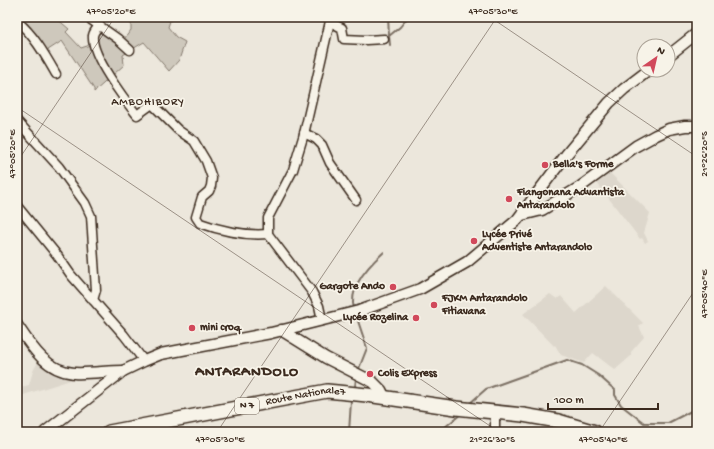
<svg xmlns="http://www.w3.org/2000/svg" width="714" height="449" font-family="'Gochi Hand',sans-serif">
<rect width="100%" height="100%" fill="#ece7dc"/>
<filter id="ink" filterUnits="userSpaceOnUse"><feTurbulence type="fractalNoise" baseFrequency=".025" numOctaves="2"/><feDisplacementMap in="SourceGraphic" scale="8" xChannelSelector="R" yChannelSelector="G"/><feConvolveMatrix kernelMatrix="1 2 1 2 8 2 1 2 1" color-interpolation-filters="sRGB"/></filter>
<g filter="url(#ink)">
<g fill="#ddd7cc">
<path d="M610,173L650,213L644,233L648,241L645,243L642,238L640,239L597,183Z"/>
<path d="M606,286L643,323L639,326L644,337L631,352V356L615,370L593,353L584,363L561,355L555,345L554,346L523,314L550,294L557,299L561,296L576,313Z"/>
<path d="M38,362L59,373L76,375L77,378L17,397V388L29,385L33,371Z"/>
</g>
<path fill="#cec8bc" stroke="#84796d" d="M17,17H55L69,29L66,32L81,48L93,44L91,21L121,43L131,30V17H159L170,21L168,27L176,37L185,42L179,60L169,71L144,42L123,55L124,65L94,92V89L62,41L45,52L17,19Z"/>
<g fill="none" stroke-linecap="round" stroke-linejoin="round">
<g stroke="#7c7064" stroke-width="2">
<path d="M388,17L389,36"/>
<path d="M390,45L389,36L400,27L408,17"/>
<path d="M354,309C348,287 368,266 384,252"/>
<path d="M356,315L367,348L358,371"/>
<path d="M355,387L356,378"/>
<path d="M469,404L486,389L567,360L582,365L598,375L615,390V395L621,405L644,423H668L697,408"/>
<path d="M349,432L351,401"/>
<path d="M439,432L461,414"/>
</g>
<defs>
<g id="minor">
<path d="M87,17L118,39L130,50"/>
<path d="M17,21C34,35 45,55 56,74"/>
<path d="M330,22L342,28L344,39L366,40L384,39"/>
<path d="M99,25C97,29 93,32 93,36C91,55 124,99 137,115L152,104L178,130L194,141L206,161L212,178L211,186L209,191L202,197L196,217L200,223C222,231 244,236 268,234"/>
<path d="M17,121L59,167L85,203L91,216L96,290L93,300"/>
<path d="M304,133L316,139L322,145L330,163L356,200"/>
<path d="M17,206L57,255L71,275L124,335L144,361"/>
<path d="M322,320L319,306L312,292L268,234V218L293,170L304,134L331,17"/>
<path d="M495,412V432"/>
</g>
<g id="tertiary">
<path d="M668,56L697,33"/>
<path d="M522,215L542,210L580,187L636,146L656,135L669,129L685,126H697"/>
<path d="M17,325C31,346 46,371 74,373C88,374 108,371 123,371"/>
<path d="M281,330L326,358L373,382L381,390L385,398"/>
<path d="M45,432L123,371L144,361L161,354L271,333L359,311L420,289L467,262L517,220L566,155L609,103L624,89L649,70"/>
</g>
<g id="primary">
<path id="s1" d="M109,432L327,391L367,395L456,408L523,415L558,421L595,432"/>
</g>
</defs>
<use href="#minor" stroke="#3b2a1e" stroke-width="11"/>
<use href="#tertiary" stroke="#3b2a1e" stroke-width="13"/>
<use href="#primary" stroke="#3b2a1e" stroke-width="16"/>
<use href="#minor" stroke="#f7f3e8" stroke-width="8"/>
<use href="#tertiary" stroke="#f7f3e8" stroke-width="10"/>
<use href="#primary" stroke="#f7f3e8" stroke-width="13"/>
</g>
</g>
<path fill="none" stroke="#3b2a1e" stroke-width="1" stroke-opacity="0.45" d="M490,17L697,157M17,107L499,432M17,162L115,17M217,432L497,17M599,432L697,287"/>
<g fill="#d1495b" stroke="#f7f3e8" stroke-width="1.5">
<circle cx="545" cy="165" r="4"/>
<circle cx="509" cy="199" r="4"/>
<circle cx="474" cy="241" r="4"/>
<circle cx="393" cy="287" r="4"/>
<circle cx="434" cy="305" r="4"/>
<circle cx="416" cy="318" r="4"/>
<circle cx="192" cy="328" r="4"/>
<circle cx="370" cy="374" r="4"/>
</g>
<g text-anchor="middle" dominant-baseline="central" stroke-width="3.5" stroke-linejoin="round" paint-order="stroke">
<rect fill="#f7f3e8" stroke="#73665b" stroke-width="1" x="235" y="398" width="24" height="16" rx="3"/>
<g font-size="10" font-weight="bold" fill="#3b2a1e">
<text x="247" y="406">N 7</text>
</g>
<g font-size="11" font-weight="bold" fill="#3b2a1e" stroke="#f7f3e8" text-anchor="start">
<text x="553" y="165">Bella's Forme</text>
<text x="517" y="193">Fiangonana Advantista<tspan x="517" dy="13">Antarandolo</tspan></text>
<text x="482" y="235">Lycée Privé<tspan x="482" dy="13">Adventiste Antarandolo</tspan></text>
<text x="385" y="287" text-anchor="end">Gargote Ando</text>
<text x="442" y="299">FJKM Antarandolo<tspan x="442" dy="13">Fitiavana</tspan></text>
<text x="408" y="318" text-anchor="end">Lycée Rozelina</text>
<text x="200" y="328">mini croq</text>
<text x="378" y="374">Colis Express</text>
</g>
<g font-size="11" fill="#3b2a1e" stroke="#f7f3e8">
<text stroke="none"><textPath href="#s1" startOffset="200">Route Nationale7</textPath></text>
</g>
<g font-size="12" letter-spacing="1" fill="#3b2a1e" stroke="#f7f3e8">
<text x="148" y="103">AMBOHIBORY</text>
</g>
<g font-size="15" font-weight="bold" letter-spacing="1" fill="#3b2a1e" stroke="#f7f3e8">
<text x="247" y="372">ANTARANDOLO</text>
</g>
</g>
<rect width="714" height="449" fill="none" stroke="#f7f3e8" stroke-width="44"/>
<g transform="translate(656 58) rotate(34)"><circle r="19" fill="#f7f3e8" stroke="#aca397"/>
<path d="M0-3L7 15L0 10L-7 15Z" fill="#d1495b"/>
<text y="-6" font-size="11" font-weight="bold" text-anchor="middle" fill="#3b2a1e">N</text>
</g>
<path d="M548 403v6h110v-6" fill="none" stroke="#3b2a1e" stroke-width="2"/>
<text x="554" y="403" font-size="12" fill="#3b2a1e" stroke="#f7f3e8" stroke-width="3" paint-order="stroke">100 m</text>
<rect x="22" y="22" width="670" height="405" fill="none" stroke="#3b2a1e" stroke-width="1.5"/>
<g font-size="10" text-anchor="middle" fill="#3b2a1e">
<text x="111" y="14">47°05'20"E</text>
<text x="493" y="14">47°05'30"E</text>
<text transform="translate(703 154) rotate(-90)" y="4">21°26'20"S</text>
<text transform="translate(11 154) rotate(-90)" y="4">47°05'20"E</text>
<text transform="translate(703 294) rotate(-90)" y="4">47°05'40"E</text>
<text x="220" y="442">47°05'30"E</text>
<text x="492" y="442">21°26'30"S</text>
<text x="603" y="442">47°05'40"E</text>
</g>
</svg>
